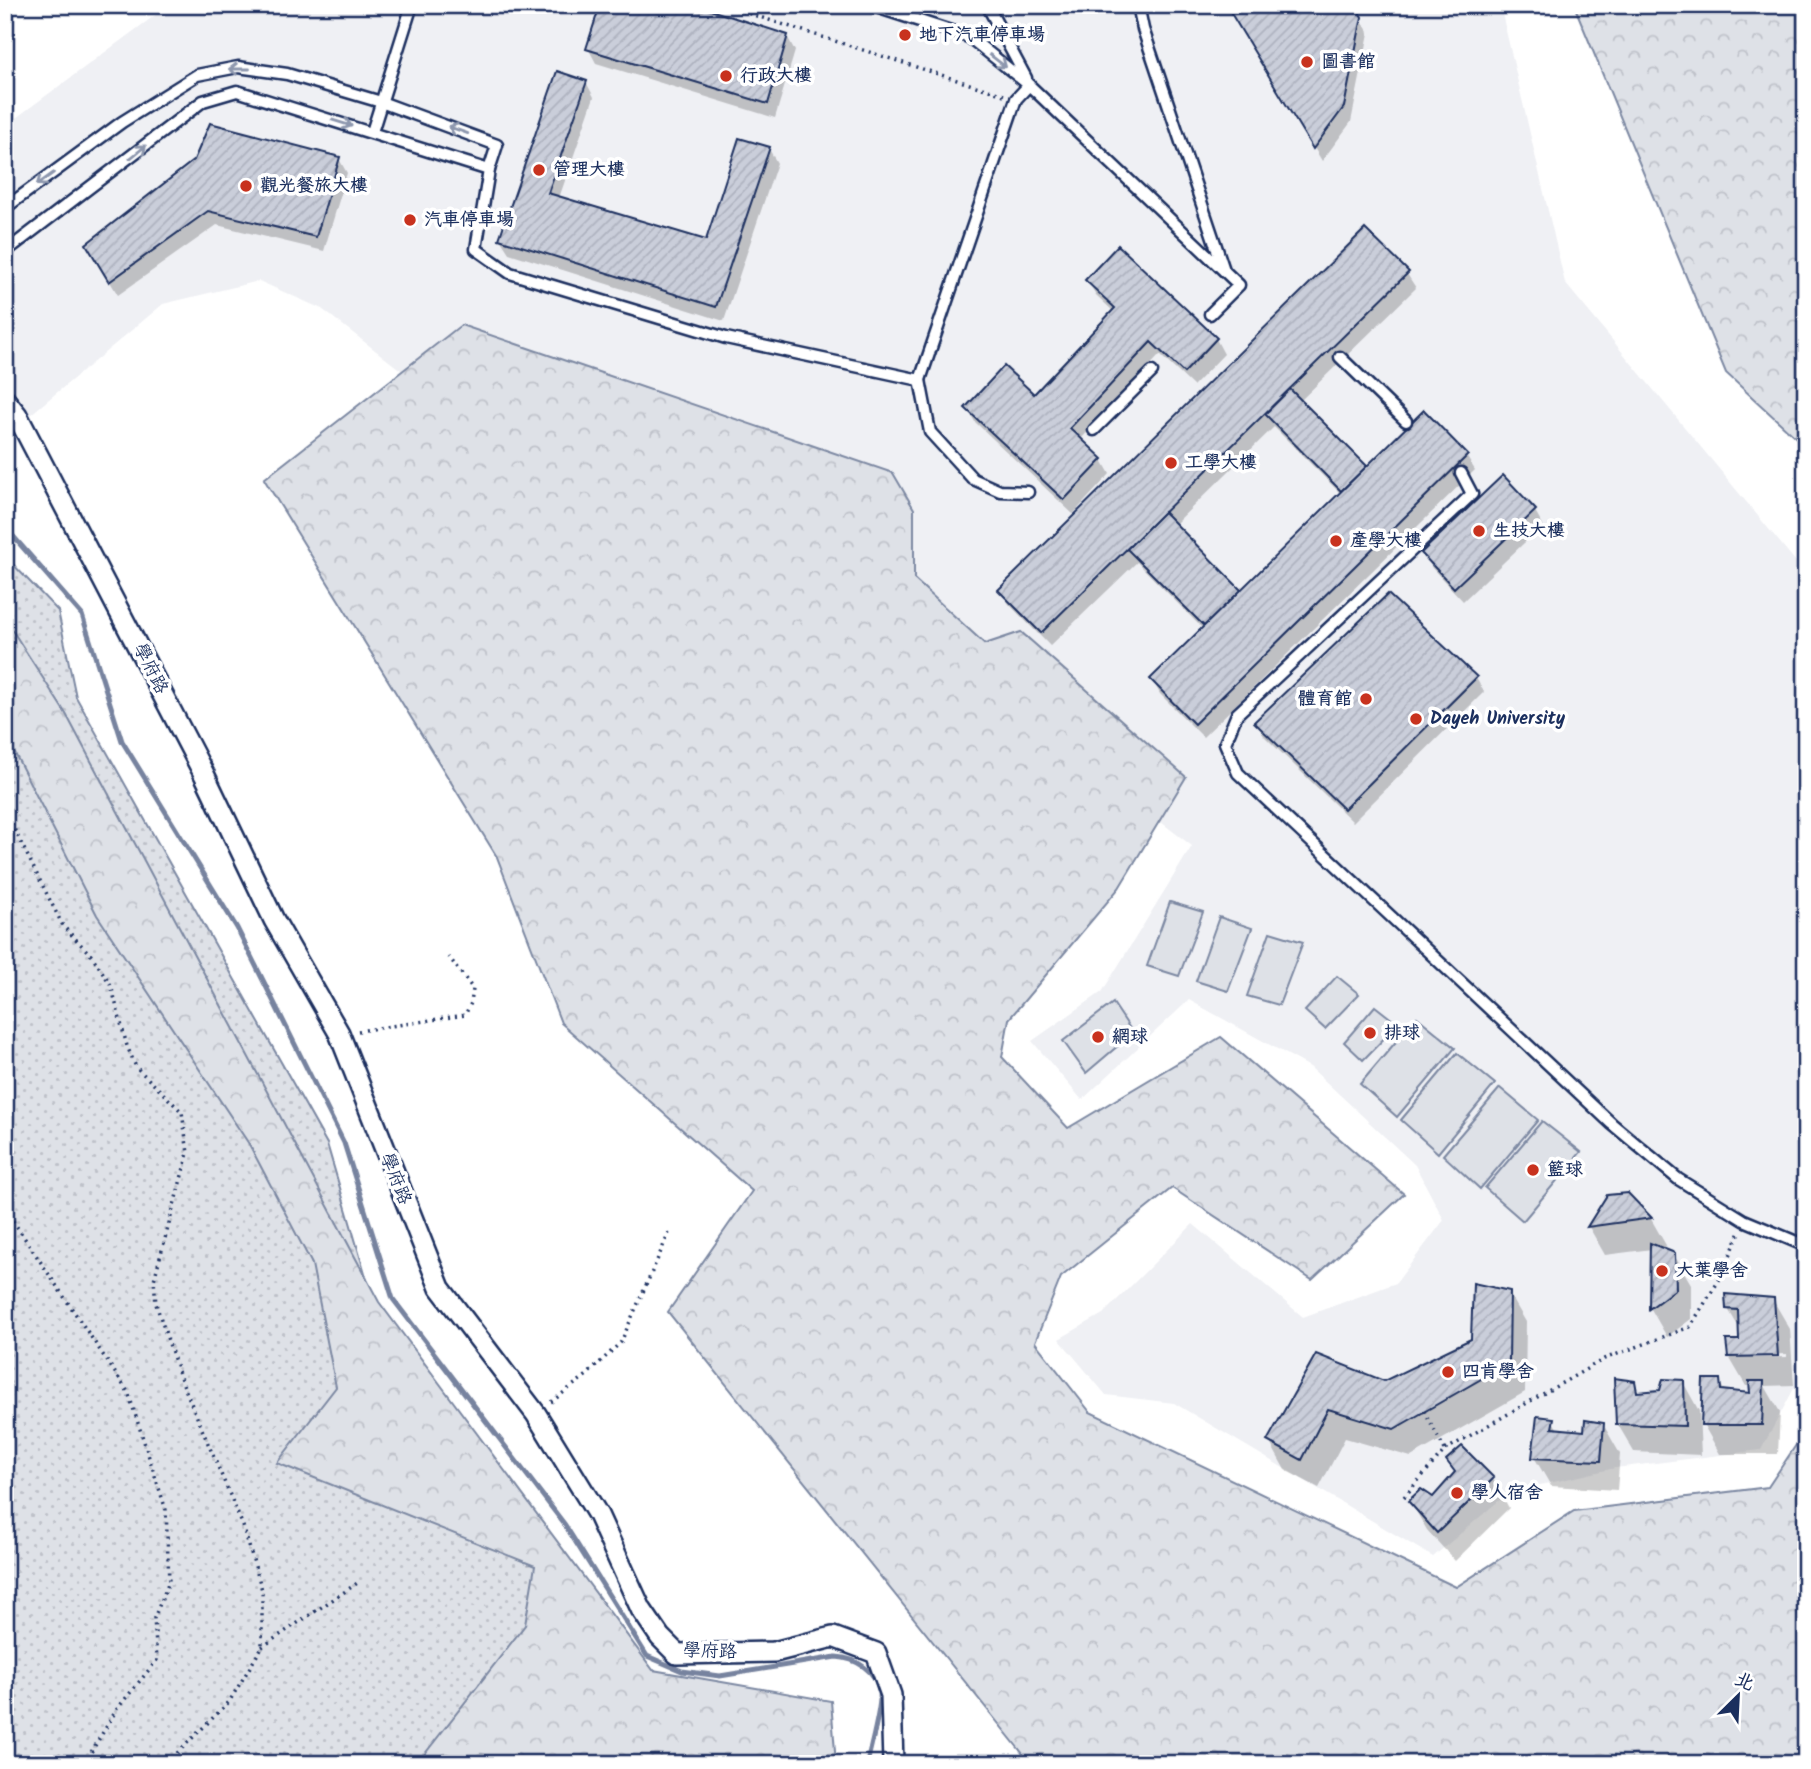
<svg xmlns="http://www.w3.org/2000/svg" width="1811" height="1769" font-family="Kalam,'LXGW WenKai TC',sans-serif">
<defs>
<pattern id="grass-dots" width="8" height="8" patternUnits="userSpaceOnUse" patternTransform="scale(1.75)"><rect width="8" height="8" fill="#dee1e7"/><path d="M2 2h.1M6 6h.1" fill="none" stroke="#bec1c9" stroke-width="1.8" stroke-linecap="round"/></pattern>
<pattern id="forest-crowns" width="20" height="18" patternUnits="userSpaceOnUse" patternTransform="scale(1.75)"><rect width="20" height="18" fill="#dee1e7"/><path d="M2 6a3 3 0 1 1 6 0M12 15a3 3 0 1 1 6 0" fill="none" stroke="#bec1c9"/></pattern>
<pattern id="building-hatch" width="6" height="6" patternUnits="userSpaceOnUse" patternTransform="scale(1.75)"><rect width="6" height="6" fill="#caceda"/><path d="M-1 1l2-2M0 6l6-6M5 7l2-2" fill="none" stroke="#adb1be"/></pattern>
</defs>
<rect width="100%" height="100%" fill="#fff"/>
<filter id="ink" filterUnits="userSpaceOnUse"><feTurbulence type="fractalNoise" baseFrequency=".0143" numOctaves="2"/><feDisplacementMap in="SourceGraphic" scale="14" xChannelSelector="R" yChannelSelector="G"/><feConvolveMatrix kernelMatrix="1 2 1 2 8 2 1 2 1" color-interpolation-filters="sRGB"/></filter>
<g filter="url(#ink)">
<path fill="#eff0f4" d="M169,5H1500L1565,283L1806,574V1366L1761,1450L1615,1468L1509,1492L1433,1557L1174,1403L1106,1395L1059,1339L1103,1314L1193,1224L1303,1317L1396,1283L1444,1220L1415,1165L1310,1067L1189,1000L1082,1100L1032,1041L1102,992L1192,846L862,592L491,440L322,309L259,281L163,304L30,415L5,381V126Z"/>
<path fill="url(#grass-dots)" stroke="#7c88a2" stroke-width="2" d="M5,556L58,611L76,697L327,1144L372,1297L654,1677L576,1764H5Z"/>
<g fill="url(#forest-crowns)" stroke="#7c88a2" stroke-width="2">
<path d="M1574,5H1806V447L1726,373Z"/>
<path d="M461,325L893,473L914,509V579L985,644L1021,632L1186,777L1119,888L1009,1019L1002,1057L1068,1128L1221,1037L1404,1194L1312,1280L1172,1188L1061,1277L1035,1342L1090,1412L1456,1587L1574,1511L1768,1487L1806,1430V1764H1031L668,1312L752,1191L561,1023L497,857L264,479Z"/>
<path d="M5,619L66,714L379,1302L653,1670L831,1701L836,1764H417L525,1625L535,1566L277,1463L336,1387L312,1264L249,1144L97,915L5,734Z"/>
</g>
<g fill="#dee1e7" stroke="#7c88a2" stroke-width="2">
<path d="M1170,902L1203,912L1179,976L1147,966Z"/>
<path d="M1219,917L1252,928L1228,991L1196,981Z"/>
<path d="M1270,932L1303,942L1279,1005L1247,996Z"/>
<path d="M1337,976L1359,994L1325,1029L1305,1011Z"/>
<path d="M1113,1003L1133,1033L1086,1073L1063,1041Z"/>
<path d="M1375,1006L1398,1024L1363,1060L1344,1042Z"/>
<path d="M1417,1017L1455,1048L1397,1117L1360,1084Z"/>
<path d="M1457,1053L1495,1084L1438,1153L1401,1120Z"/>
<path d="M1500,1088L1538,1120L1480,1189L1443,1155Z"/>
<path d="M1542,1121L1581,1152L1523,1221L1485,1188Z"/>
</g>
<g fill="#0003" fill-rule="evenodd">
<path d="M1228,5H1353L1369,33L1351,122L1322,161Z"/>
<path d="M787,36L795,51L775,118L596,63L588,48Z"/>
<path d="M586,82L594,97L559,198L708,242L769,149L777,163L724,321L509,253L500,239Z"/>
<path d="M339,159L347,173L324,251L217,225L118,295L88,245Z"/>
<path d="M1407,274L1416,288L1300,401L1367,469L1466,456L1475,470L1203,737L1160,694L1152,679L1203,629L1137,562L1050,646L1009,604L1000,590ZM1274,427L1341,494L1241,592L1174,525Z"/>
<path d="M1087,280L1216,339L1224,354L1193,386L1160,355L1080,440L1102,460L1110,474L1073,514L975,422L967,408L1034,397L1114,312L1096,295Z"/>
<path d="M1535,511L1543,525L1463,601L1432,568L1424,553Z"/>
<path d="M1476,678L1484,692L1353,822L1264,736L1256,722Z"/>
<path d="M1628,1195L1651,1219L1667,1247L1658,1248L1674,1255L1691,1284V1319L1667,1337L1651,1309L1652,1249L1605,1255L1589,1227Z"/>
<path d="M1509,1293L1526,1322L1525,1392L1411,1457L1345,1438L1319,1488L1285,1470L1269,1441L1317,1356L1384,1383L1472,1340Z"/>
<path d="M1773,1300L1790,1329L1794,1385L1765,1386L1780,1412L1778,1454H1720L1703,1424L1719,1381L1725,1392L1751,1395V1386H1746L1729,1357L1741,1341V1331L1728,1309ZM1787,1354V1357L1754,1358V1355Z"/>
<path d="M1634,1382L1640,1394L1662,1392L1683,1382L1699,1411L1701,1455L1634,1452L1617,1423Z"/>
<path d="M1552,1420L1559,1431L1586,1433L1603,1424L1620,1454L1617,1490L1551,1486L1534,1457Z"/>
<path d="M1493,1479L1509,1508L1455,1561L1427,1530L1410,1501L1433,1499Z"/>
</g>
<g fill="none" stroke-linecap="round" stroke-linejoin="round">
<path stroke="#77839f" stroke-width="5" d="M5,527L82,615L122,741L237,928L344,1143L393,1299L565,1525L647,1656L682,1671L720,1676L836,1657C856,1658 877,1671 880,1693C882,1706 870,1748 867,1764"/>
</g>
<g fill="url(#building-hatch)" stroke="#1b2f5e" stroke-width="2">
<path d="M600,5H695L788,35L768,104L586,49Z"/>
<path d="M1226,5H1355L1362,17L1344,107L1313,149Z"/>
<path d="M557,71L587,81L548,193L706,240L739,138L770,147L716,307L499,239Z"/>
<path d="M210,123L340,157L316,237L208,211L109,282L86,244L194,160Z"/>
<path d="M1365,229L1409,272L1041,633L998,590Z"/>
<path d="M1118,245L1217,338L1184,373L1151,342L1070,428L1103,459L1064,500L965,408L1004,366L1034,394L1115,308L1085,280Z"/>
<path d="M1290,389L1367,466L1341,491L1265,414Z"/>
<path d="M1424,410L1468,455L1194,724L1150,679Z"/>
<path d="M1503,475L1536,510L1454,588L1421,553Z"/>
<path d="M1164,512L1241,590L1204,626L1127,549Z"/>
<path d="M1388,594L1477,677L1344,809L1254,722Z"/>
<path d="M1628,1193L1652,1218L1587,1227L1607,1195Z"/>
<path d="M1650,1243L1675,1253L1676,1289L1649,1309Z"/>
<path d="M1473,1283L1510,1291L1509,1363L1394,1429L1328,1409L1302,1460L1267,1441L1316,1354L1384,1381L1471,1339Z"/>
<path d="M1725,1294L1774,1298L1778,1356L1728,1357L1726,1340H1739L1738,1310L1726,1309Z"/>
<path d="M1614,1378L1635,1381L1637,1392L1660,1390L1663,1379L1684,1380L1685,1426L1616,1424Z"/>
<path d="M1703,1379H1720L1721,1390L1750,1393L1749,1381H1764L1762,1425H1701Z"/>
<path d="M1537,1416L1554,1418L1552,1428L1584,1431L1585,1420L1604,1423L1601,1461L1532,1458Z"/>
<path d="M1462,1446L1494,1478L1437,1533L1408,1501L1421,1489L1433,1497L1455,1472L1446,1460Z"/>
</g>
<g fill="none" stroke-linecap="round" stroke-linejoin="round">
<defs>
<g id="service">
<path d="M870,5L969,37L1029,85"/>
<path d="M987,5L1026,78"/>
<path d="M1138,5L1143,29L1224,270"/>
<path d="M372,132L412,5"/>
<path d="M5,208L122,122L197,75L238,67L287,74L381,102L497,145L489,170L476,249L510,273L726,338L920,380L1016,99L1029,85L1239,285L1210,314"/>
<path d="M5,252L203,101L237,91L489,170"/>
<path d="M1340,357L1406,421"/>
<path d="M920,380L930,432L973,479L1000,491L1028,492"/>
<path d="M1094,430L1152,372"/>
<path d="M1461,473L1472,494L1237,714L1225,743L1238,773L1612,1124L1678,1179L1744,1220L1806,1246"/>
</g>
<path id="minor" d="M5,400L17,415L204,774L274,920L339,1033L440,1288L536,1414L598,1515L641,1609L660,1637L677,1654L774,1652L833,1637L876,1653L891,1695L893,1764"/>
</defs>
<use href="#service" stroke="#1b2f5e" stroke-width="15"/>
<use href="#minor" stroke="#1b2f5e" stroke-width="24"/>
<g stroke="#1b2f5e" stroke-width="3.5" stroke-dasharray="2 5" stroke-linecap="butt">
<path d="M722,5L1004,95"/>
<path d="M5,811L63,926L92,956L111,985L127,1046L136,1067L182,1112L188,1153L154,1280L156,1304L180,1377L243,1526L262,1590V1647L229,1702L166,1764"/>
<path d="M358,1031L465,1015L471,1003L473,989L449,957"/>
<path d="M5,1209L128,1392L166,1510L169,1582L154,1618L157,1660L117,1709L84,1764"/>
<path d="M551,1402L587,1375L621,1342L669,1233"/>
<path d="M1424,1411L1445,1450"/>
<path d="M1404,1497L1445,1450L1604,1359L1690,1327L1721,1277L1740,1232"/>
<path d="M262,1647L359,1582"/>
</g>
<use href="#service" stroke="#fff" stroke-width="10"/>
<use href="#minor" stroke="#fff" stroke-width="19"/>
</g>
<defs><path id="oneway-shaft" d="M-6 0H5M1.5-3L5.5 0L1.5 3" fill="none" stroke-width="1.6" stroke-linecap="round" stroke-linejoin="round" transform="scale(1.75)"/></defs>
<g stroke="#8d97ae">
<use href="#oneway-shaft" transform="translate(998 61) rotate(38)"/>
<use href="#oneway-shaft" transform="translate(239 69) rotate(180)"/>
<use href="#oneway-shaft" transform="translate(342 123) rotate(17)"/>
<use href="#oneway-shaft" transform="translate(458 130) rotate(-160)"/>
<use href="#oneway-shaft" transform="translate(138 152) rotate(-39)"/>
<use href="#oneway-shaft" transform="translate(45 179) rotate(144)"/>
</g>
</g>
<g fill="#c8321e" stroke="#fff" stroke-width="2.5">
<circle cx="905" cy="35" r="7"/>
<circle cx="1307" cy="62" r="7"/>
<circle cx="726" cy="76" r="7"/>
<circle cx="539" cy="170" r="7"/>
<circle cx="246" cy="186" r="7"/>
<circle cx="410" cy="220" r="7"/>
<circle cx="1171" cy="463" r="7"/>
<circle cx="1479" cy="531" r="7"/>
<circle cx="1336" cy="541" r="7"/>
<circle cx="1366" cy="699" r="7"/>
<circle cx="1416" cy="719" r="7"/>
<circle cx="1370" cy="1033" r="7"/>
<circle cx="1098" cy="1037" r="7"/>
<circle cx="1533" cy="1170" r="7"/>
<circle cx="1662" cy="1271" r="7"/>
<circle cx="1448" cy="1372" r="7"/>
<circle cx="1457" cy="1493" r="7"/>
</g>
<g text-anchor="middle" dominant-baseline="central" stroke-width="7" stroke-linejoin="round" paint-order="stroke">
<g font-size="18" font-weight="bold" fill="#1b2f5e" stroke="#fff" text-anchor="start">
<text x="919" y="35">地下汽車停車場</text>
<text x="1321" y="62">圖書館</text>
<text x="740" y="76">行政大樓</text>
<text x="553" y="170">管理大樓</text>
<text x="260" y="186">觀光餐旅大樓</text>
<text x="424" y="220">汽車停車場</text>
<text x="1185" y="463">工學大樓</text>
<text x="1493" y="531">生技大樓</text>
<text x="1350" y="541">產學大樓</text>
<text x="1352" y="699" text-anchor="end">體育館</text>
<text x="1430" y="719">Dayeh University</text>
<text x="1384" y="1033">排球</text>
<text x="1112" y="1037">網球</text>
<text x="1547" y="1170">籃球</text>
<text x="1676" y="1271">大葉學舍</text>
<text x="1462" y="1372">四肯學舍</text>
<text x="1471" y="1493">學人宿舍</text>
</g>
<g font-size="18" fill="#1b2f5e" stroke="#fff">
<text transform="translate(150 669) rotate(63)">學府路</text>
<text transform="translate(395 1179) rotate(68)">學府路</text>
<text transform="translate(710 1652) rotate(2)">學府路</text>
</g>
</g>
<rect width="1811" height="1769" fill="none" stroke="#fff" stroke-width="28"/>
<rect x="14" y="14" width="1783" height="1741" fill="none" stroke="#1b2f5e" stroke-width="2.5" filter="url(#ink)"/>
<g transform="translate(1738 1696) rotate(24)" stroke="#ffffff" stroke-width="5" paint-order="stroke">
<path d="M0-5L12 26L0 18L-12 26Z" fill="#1b2f5e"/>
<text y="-10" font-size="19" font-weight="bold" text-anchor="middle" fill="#1b2f5e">北</text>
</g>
</svg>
